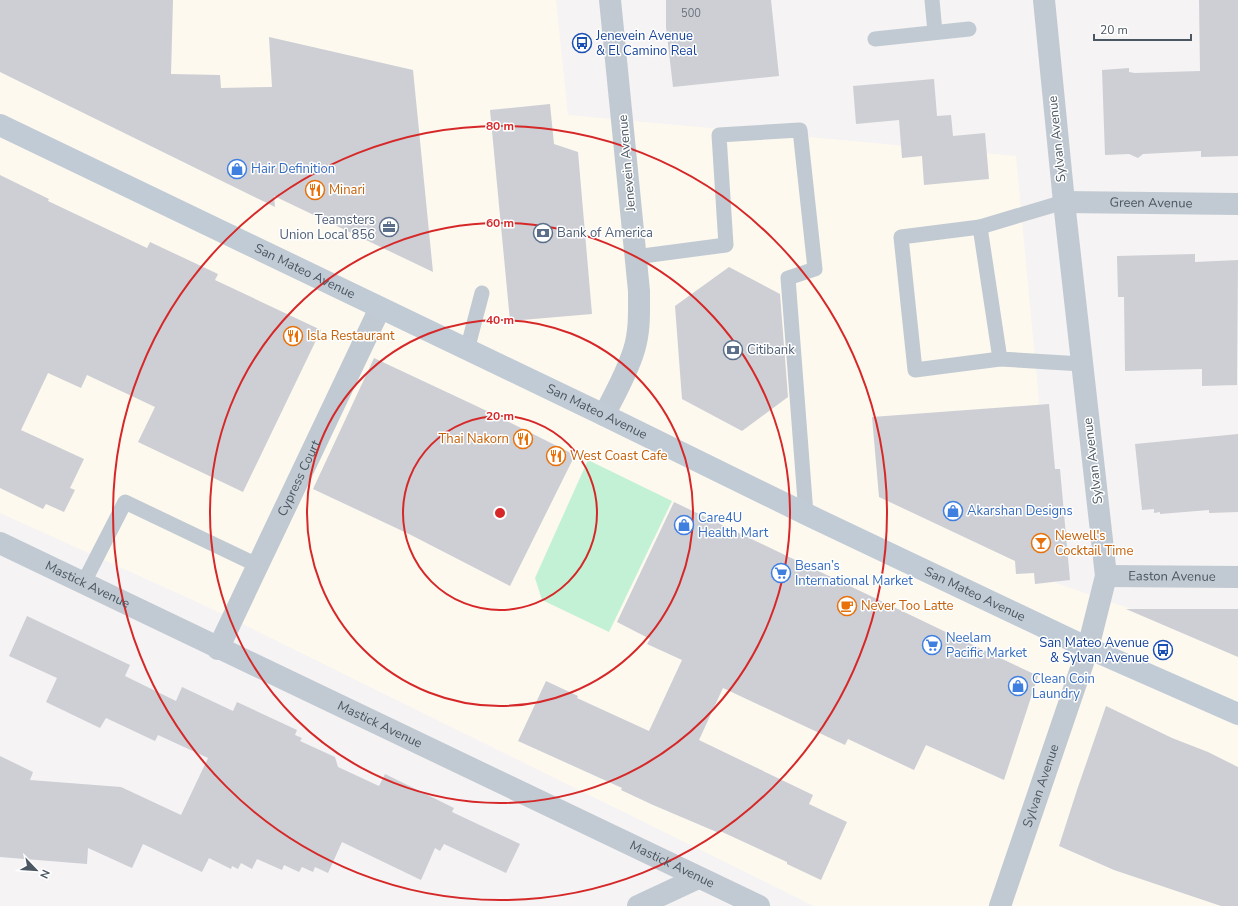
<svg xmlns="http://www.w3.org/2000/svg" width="1238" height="906" font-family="'Nunito Sans',sans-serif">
<rect width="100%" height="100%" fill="#f5f3f3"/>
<path fill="#fdf9ef" d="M0,0H556L568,115L1016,156L1056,583L1143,613H1238V906H814L208,607L0,513Z"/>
<path fill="#c3f1d5" d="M588,460L672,501L609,632L542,600L535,578Z"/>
<g fill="#cdcfd5">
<path d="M0,0H173L171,74L220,75L221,88L272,87L269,37L413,70L433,272L274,196L275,207L0,72Z"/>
<path d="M666,0H771L779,76L673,87L666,27Z"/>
<path d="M1199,0H1238V156L1201,157V151L1143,154L1138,158L1129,154L1105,155L1102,70L1129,68V72L1135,73L1200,71Z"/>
<path d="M934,79L937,116L951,115L953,136L985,133L989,179L924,185L922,156L902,158L899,120L856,124L853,86Z"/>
<path d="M550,104L554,144L578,152L592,314L510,321L490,110Z"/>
<path d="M0,175L49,199L48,201L147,248L150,242L218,274L215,280L321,330L243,492L138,442L155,407L87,375L81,388L48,373L21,430L84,459L70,488L75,490L64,512L46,504L43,509L0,488Z"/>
<path d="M1195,254V262L1238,260L1237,385L1202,386V369L1125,371L1124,297H1118L1117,256Z"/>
<path d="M729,267L780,294L788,397L742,431L682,399L675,306Z"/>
<path d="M374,358L487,411L575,455L510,586L411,535L313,489Z"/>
<path d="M1049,404L1055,469H1060L1070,580L1035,584L1034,573L1016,574L1015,561L879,497L872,417Z"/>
<path d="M1238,434V512L1209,513V510L1160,514V512L1154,513V509L1142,510L1135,444Z"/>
<path d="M674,502L1038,676L1004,780L926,745L914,770L848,739L845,745L723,688L699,740L813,795L809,804L847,822L821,880L787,864V862L720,831L719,833L653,805L621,790L622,788L518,741L546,681L578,696L577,698L649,731L682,660L647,644L650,639L617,622Z"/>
<path d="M1126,609H1238V657Z"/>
<path d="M27,616L130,665L125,676L176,701L182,687L233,711L237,702L297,730L295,735L302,738L300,741L335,757L338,767L379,786L385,774L454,808L452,812L520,844L506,873L444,844L440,851L435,848L421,880L342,842L328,873L315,867L313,872L302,867L299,872L284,865L282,870L257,859L252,869L241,863L238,869L232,866L231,869L209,858L202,872L143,844L132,868L88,848L87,864L0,857V756L33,772L30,780L121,787L181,815L208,758L158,735L155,741L106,718L100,728L46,702L57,678L9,656Z"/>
<path d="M1106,706L1172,738L1208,752L1238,767V906H1221L1114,870L1059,846L1077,790Z"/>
</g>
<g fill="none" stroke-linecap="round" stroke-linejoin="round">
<g stroke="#c1cad2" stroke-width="15">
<path d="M932,0L935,32"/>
<path d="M875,39L969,29"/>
<path d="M980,227L1064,202"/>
<path d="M635,257L726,245L719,135L800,130L815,269L788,278L806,514"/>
<path d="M467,350L482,293"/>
<path d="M1000,359L980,227L901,237L915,370L1000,359L1082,364"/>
<path d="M83,584L125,502L257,565"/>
</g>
<g stroke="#c1cad2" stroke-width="22">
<path id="s1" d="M1064,202L1238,204"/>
<path d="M604,415C615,394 627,373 634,350C640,331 639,311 639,291L610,0"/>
<path id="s2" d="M0,543L759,906"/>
<path id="s3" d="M1106,576L1238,577"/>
<path id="s4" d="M218,649L380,308"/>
<path d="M638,906L698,878"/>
<path id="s5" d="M1000,906L1088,648L1106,576L1064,202L1044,0"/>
</g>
<path stroke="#c1cbd6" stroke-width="22" id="s6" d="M0,125L604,415L806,514L1088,648L1238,714"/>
</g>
<g fill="none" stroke="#d62828" stroke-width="2">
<circle cx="500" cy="513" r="97"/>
<circle cx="500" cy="513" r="193"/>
<circle cx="500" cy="513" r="290"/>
<circle cx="500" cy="513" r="387"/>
</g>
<defs>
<symbol id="bus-ring" viewBox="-11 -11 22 22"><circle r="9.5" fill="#fff" stroke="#1a4fb4" stroke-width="1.5"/><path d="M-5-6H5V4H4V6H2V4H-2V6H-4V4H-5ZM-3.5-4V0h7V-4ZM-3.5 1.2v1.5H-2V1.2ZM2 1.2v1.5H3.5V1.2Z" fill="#1a4fb4"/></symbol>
<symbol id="shop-ring" viewBox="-11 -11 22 22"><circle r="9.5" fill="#fff" stroke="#3f7fe0" stroke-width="1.5"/><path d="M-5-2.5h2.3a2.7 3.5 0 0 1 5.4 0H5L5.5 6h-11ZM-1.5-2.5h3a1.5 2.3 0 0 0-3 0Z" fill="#3f7fe0"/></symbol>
<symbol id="restaurant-ring" viewBox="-11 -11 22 22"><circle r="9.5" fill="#fff" stroke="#e8710a" stroke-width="1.5"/><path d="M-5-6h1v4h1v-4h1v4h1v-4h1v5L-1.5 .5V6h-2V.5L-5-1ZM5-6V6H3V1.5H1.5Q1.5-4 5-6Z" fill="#e8710a"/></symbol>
<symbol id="office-ring" viewBox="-11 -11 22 22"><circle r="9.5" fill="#fff" stroke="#5c6f8a" stroke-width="1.5"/><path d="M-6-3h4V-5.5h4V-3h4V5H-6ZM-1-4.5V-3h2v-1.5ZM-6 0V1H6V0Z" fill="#5c6f8a"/></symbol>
<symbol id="bank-ring" viewBox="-11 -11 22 22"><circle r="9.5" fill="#fff" stroke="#5c6f8a" stroke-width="1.5"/><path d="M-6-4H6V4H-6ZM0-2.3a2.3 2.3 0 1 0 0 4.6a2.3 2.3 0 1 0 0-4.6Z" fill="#5c6f8a"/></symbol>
<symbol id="bar-ring" viewBox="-11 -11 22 22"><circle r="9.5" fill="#fff" stroke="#e8710a" stroke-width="1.5"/><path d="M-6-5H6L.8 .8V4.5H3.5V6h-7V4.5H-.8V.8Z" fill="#e8710a"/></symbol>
<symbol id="supermarket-ring" viewBox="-11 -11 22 22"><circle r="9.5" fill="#fff" stroke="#3f7fe0" stroke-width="1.5"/><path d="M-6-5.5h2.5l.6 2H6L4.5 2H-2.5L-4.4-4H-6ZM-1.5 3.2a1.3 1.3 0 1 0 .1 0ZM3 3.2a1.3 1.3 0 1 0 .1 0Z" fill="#3f7fe0"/></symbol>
<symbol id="cafe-ring" viewBox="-11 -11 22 22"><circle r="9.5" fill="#fff" stroke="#e8710a" stroke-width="1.5"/><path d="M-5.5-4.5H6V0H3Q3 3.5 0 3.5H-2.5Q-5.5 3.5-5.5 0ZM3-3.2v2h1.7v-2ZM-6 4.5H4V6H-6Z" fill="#e8710a"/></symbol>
</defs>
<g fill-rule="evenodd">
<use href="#bus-ring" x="571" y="32" width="22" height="22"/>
<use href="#shop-ring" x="226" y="158" width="22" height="22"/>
<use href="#restaurant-ring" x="304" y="179" width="22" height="22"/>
<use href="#office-ring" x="378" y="216" width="22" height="22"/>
<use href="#bank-ring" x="532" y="222" width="22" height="22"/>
<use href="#restaurant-ring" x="282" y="325" width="22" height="22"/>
<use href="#bank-ring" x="722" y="339" width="22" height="22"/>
<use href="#restaurant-ring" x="512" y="428" width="22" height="22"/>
<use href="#restaurant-ring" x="545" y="445" width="22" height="22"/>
<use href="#shop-ring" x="942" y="500" width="22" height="22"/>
<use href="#shop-ring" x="673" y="514" width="22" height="22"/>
<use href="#bar-ring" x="1030" y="532" width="22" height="22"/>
<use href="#supermarket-ring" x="770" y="562" width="22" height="22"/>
<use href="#cafe-ring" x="836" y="595" width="22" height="22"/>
<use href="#supermarket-ring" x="921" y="634" width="22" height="22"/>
<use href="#bus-ring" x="1152" y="639" width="22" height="22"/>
<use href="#shop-ring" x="1007" y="675" width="22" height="22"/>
</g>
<g text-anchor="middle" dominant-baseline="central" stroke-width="3" stroke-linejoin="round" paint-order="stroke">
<g font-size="11" fill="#6b747e">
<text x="691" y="13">500</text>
</g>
<g font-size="13" fill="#164399" stroke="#fff" text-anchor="start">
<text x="596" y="36">Jenevein Avenue<tspan x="596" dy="15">&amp; El Camino Real</tspan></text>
<text x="1149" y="643" text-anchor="end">San Mateo Avenue<tspan x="1149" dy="15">&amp; Sylvan Avenue</tspan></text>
</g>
<g font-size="13" fill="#4a5661" stroke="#fff">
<text transform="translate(1057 139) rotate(-96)">Sylvan Avenue</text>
<text transform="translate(627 163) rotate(-95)">Jenevein Avenue</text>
<text stroke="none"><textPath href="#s1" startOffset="87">Green Avenue</textPath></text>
<text stroke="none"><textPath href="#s6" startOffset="338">San Mateo Avenue</textPath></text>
<text stroke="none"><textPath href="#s6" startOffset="662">San Mateo Avenue</textPath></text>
<text transform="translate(1093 461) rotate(-97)">Sylvan Avenue</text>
<text stroke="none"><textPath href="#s4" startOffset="189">Cypress Court</textPath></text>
<text stroke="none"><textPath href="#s3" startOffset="66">Easton Avenue</textPath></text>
<text stroke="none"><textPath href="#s2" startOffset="97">Mastick Avenue</textPath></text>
<text stroke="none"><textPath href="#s6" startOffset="1082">San Mateo Avenue</textPath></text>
<text stroke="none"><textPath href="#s2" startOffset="421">Mastick Avenue</textPath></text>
<text stroke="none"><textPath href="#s5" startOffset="127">Sylvan Avenue</textPath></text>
<text stroke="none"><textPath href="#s2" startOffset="745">Mastick Avenue</textPath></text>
</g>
<g font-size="13" fill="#366cbe" stroke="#fff" text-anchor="start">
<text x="251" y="169">Hair Definition</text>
<text x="967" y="511">Akarshan Designs</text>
<text x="698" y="518">Care4U<tspan x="698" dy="15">Health Mart</tspan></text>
<text x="795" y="566">Besan’s<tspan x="795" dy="15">International Market</tspan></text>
<text x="946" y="638">Neelam<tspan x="946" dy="15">Pacific Market</tspan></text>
<text x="1032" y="679">Clean Coin<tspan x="1032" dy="15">Laundry</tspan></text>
</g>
<g font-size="13" fill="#c56008" stroke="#fff" text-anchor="start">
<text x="329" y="190">Minari</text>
<text x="307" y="336">Isla Restaurant</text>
<text x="509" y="439" text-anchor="end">Thai Nakorn</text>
<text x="570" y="456">West Coast Cafe</text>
<text x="1055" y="536">Newell's<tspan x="1055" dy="15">Cocktail Time</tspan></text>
<text x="861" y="606">Never Too Latte</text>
</g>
<g font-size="13" fill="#4e5e75" stroke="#fff" text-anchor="start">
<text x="375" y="220" text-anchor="end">Teamsters<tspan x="375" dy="15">Union Local 856</tspan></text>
<text x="557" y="233">Bank of America</text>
<text x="747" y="350">Citibank</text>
</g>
</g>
<circle cx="500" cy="513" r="6" fill="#d62828" stroke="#fff" stroke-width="2"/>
<g font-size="12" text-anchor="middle" font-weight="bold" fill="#d62828" stroke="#fff" stroke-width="3" stroke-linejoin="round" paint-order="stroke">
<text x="500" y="130">80 m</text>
<text x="500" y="227">60 m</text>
<text x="500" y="324">40 m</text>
<text x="500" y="420">20 m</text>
</g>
<g transform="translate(36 870) rotate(115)" stroke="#ffffff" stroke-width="3" paint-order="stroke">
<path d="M0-3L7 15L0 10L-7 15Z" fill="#4a5661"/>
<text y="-6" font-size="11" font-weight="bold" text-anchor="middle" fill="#4a5661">N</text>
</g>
<path d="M1094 34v6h97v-6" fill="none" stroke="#4a5661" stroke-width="2"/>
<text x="1100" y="34" font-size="12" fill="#4a5661" stroke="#ffffff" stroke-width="3" paint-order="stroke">20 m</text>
</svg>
